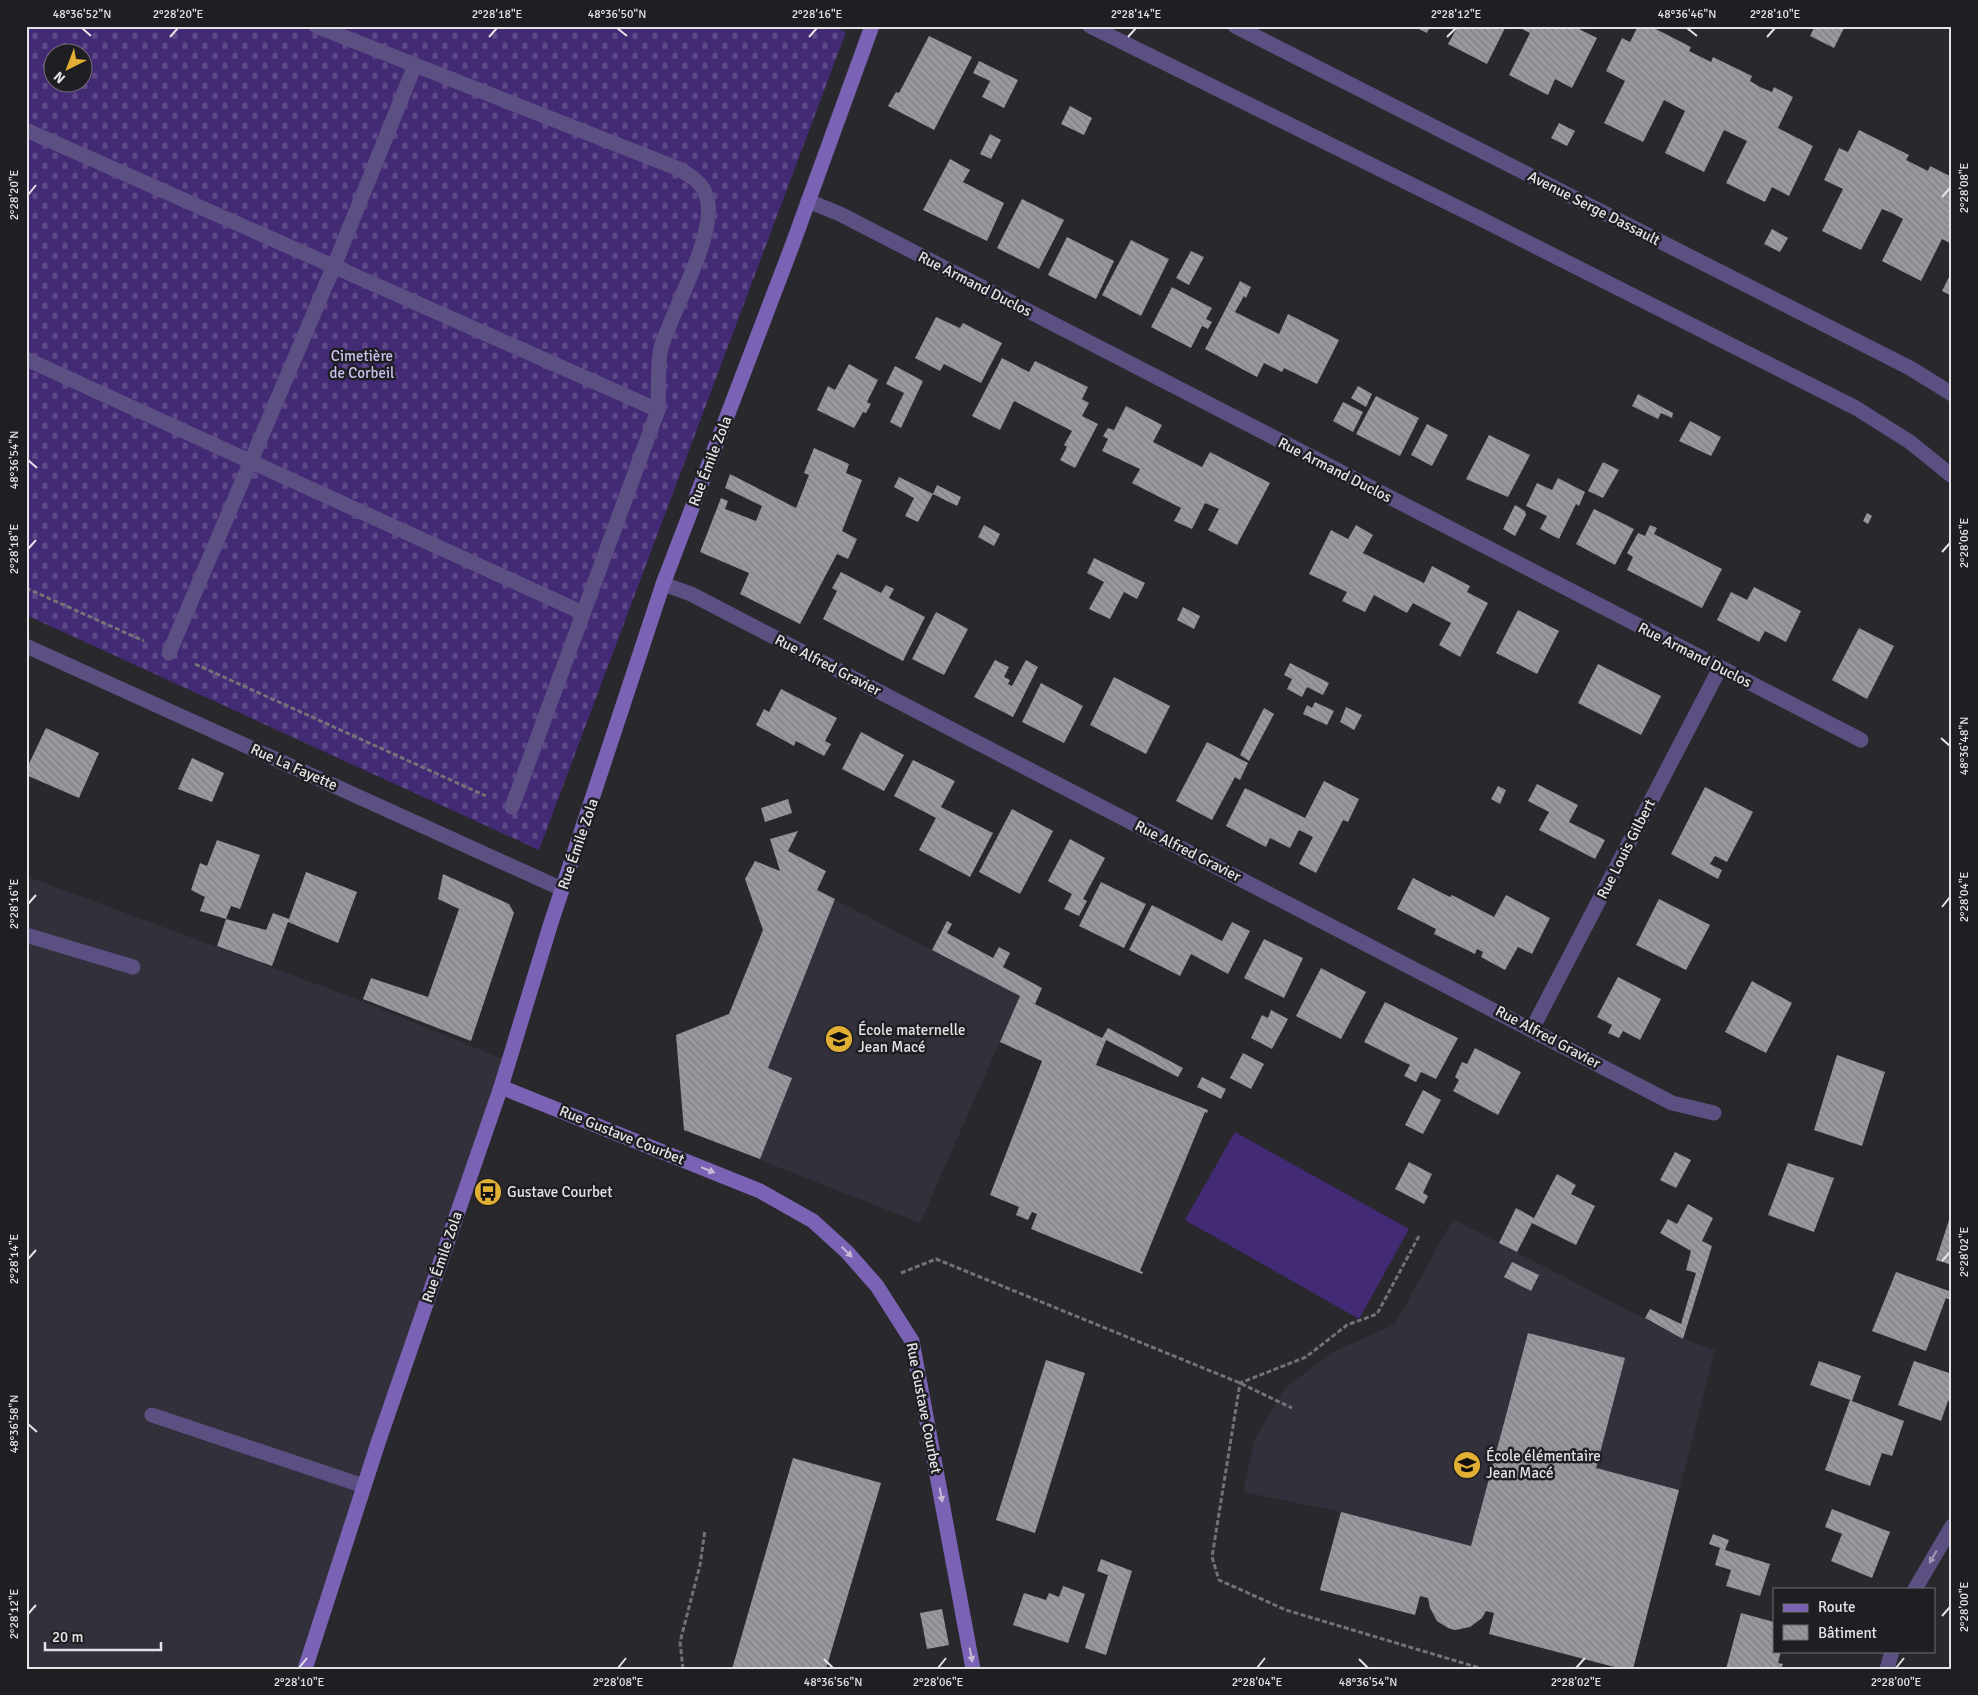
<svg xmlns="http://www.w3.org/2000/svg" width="1978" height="1695" font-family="Signika,sans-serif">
<defs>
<pattern id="cemetery-stones" width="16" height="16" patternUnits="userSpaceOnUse" patternTransform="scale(1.25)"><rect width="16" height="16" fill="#432a75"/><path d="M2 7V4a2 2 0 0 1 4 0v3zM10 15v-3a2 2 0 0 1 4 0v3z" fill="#5e4989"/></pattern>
<pattern id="building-back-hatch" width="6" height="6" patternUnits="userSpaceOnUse" patternTransform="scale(1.25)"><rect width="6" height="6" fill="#9a989f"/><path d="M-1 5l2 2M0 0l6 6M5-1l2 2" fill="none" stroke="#807f84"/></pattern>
</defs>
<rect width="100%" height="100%" fill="#29282d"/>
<g fill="#32303a">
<path d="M755,861L780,871L1020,996L920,1223L684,1130L676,1035L729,1013L763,930L745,879Z"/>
<path d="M26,876L357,999L508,1061L305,1669H26Z"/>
<path d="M1453,1219L1683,1339L1715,1350L1633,1669H1622L1489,1634L1494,1613L1486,1611L1482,1618L1470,1627L1455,1630L1448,1628L1437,1621L1430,1608L1428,1598L1420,1596L1415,1615L1320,1590L1341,1512L1243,1492L1254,1440L1284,1389L1331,1353L1395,1324Z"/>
</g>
<path fill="#432a75" d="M1235,1132L1409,1229L1359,1319L1185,1220Z"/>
<path fill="url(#cemetery-stones)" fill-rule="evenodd" d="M26,26H831L846,32L539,850L26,615ZM52,52H82V82H52Z"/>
<g fill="url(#building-back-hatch)">
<path d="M1413,26H1430L1427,33Z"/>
<path d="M1458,26H1506L1487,64L1448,44Z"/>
<path d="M1516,26H1573L1597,38L1572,88L1555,79L1548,95L1509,75L1530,33Z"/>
<path d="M1638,26H1650L1691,47L1689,51L1711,62L1713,57L1752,76L1750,81L1760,87L1772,92L1774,87L1793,97L1778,128L1813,146L1789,196L1772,187L1765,202L1726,183L1747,141L1724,130L1704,172L1665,153L1685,111L1664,100L1643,142L1604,123L1625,81L1606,71L1622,38L1630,42Z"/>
<path d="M1815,26H1845L1834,48L1810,36Z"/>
<path d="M929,36L972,57L934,130L888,106L896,92L899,93Z"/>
<path d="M979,61L1018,80L1004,108L982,97L990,81L973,73Z"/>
<path d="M1070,106L1092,118L1084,135L1061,124Z"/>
<path d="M1559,123L1575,131L1567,146L1551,138Z"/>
<path d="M1859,130L1909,155L1906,160L1928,171L1930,166L1952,177V244L1942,239L1921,281L1882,261L1903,219L1892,213L1882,209L1861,250L1822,231L1843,189L1824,180L1839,148L1848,152Z"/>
<path d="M990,134L1001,140L991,159L980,154Z"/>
<path d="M950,159L970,170L963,182L1004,203L987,241L923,210Z"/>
<path d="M1022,199L1064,220L1039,269L997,248Z"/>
<path d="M1772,229L1788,238L1780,252L1764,244Z"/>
<path d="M1067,237L1114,261L1096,299L1048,275Z"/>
<path d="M1131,240L1169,259L1141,316L1102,295Z"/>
<path d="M1191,251L1204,257L1189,285L1176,278Z"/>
<path d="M1952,271V296L1942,291Z"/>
<path d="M1240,281L1251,287L1246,298L1244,296L1235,312L1279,334L1288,314L1339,340L1317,384L1284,368L1282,372L1264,363L1257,377L1205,349Z"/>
<path d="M1172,287L1212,308L1206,319L1212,322L1208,329L1202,326L1191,348L1151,327Z"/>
<path d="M936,317L960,328L963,323L1002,343L981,383L944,364L940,371L915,358Z"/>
<path d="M1002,358L1029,372L1035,361L1088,387L1082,399L1089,403L1082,416L1098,424L1075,468L1060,460L1067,447L1064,445L1072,431L1014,401L1000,430L972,416Z"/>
<path d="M849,364L878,380L867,402L871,404L866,413L863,412L854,428L817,410L828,386L835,390Z"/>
<path d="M895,366L923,381L901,428L890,422L904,393L886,384Z"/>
<path d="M1358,386L1372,394L1366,407L1351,398Z"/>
<path d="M1638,394L1673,413L1672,418L1661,413L1658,419L1632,406Z"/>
<path d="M1376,396L1419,418L1400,456L1356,434Z"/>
<path d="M1343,402L1363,412L1353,432L1333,421Z"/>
<path d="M1126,406L1162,425L1153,442L1202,467L1210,452L1270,483L1237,545L1208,530L1219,509L1205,503L1192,529L1174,521L1181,508L1132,483L1140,469L1102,451L1108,439L1103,436L1108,428L1114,430Z"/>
<path d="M1690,421L1721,437L1711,456L1679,441Z"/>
<path d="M1427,424L1448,435L1432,466L1411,455Z"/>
<path d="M1489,435L1530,455L1508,497L1466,479Z"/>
<path d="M814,448L849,464L846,473L862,480L842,531L857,539L848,559L837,554L800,624L740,594L749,573L700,552L721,498L728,501L725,509L756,521L762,506L725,488L730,474L796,508L809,475L804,473Z"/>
<path d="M1603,462L1619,470L1603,498L1588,491Z"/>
<path d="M899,477L933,494L937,485L961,497L957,506L933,494L918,522L905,516L914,498L894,487Z"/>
<path d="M1558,478L1585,492L1579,506L1576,504L1559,539L1540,529L1547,516L1526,506L1537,483L1552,490Z"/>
<path d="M1515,505L1525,511L1526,515L1515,536L1503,529Z"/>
<path d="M1594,509L1634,529L1615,565L1576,544Z"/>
<path d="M1867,513L1872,516L1868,524L1863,521Z"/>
<path d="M984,525L1000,534L994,546L978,537Z"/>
<path d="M1356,525L1373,535L1363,553L1424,583L1432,566L1470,586L1467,592L1488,603L1460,657L1439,645L1451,623L1413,603L1407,613L1374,595L1365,612L1342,601L1347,592L1309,574L1331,530L1348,539Z"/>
<path d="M1650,525L1657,528L1654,534L1722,569L1702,608L1627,570L1633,557L1627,553L1638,533L1645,536Z"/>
<path d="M1094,558L1145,583L1137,599L1124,592L1110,619L1089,609L1104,582L1087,573Z"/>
<path d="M841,572L881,593L886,585L894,589L889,598L925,617L903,661L823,619L837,591L832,588Z"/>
<path d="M1754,587L1801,611L1786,642L1765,631L1759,642L1717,620L1731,592L1747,600Z"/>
<path d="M1183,607L1200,616L1194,629L1177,620Z"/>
<path d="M1518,610L1559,631L1537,674L1496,653Z"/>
<path d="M936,612L968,629L944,675L912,659Z"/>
<path d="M1859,628L1894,646L1867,699L1832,680Z"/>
<path d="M995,660L1009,667L1004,677L1010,680L1008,684L1012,686L1026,660L1038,667L1013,717L974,697Z"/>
<path d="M1290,663L1329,683L1323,695L1307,687L1302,697L1287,689L1292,679L1284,675Z"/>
<path d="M1598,664L1661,696L1641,735L1578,703Z"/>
<path d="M1114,677L1170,706L1146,754L1090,725Z"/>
<path d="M1041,683L1083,706L1064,743L1022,722Z"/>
<path d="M781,689L837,718L825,741L831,744L824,756L796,741L794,746L756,725L764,709L769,712Z"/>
<path d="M1315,702L1334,711L1327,725L1303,714L1307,705L1312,708Z"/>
<path d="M1346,707L1362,715L1354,730L1340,722Z"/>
<path d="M1264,708L1274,714L1249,761L1240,755Z"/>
<path d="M46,728L99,753L79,798L26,775V770Z"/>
<path d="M861,732L904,755L884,791L842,769Z"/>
<path d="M1207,742L1248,763L1240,780L1235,777L1212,820L1176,801Z"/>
<path d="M192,758L224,773L212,802L178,789Z"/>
<path d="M913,760L955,781L941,807L993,833L970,877L919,850L936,818L894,796Z"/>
<path d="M1324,781L1359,799L1348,822L1343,820L1316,873L1299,864L1313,837L1299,830L1290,848L1270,838L1266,847L1226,826L1245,788L1305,818Z"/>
<path d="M1537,784L1578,805L1569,822L1605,840L1595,859L1539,830L1549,812L1528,801Z"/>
<path d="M1498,786L1506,790L1500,804L1491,799Z"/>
<path d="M1705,787L1753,812L1727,862L1715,856L1710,864L1722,870L1718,879L1671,854Z"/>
<path d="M788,799L792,813L765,822L761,808Z"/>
<path d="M1012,809L1053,831L1020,894L979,872Z"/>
<path d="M798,831L788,851L826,871L817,890L835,899L768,1068L792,1078L760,1159L684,1130L676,1035L729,1014L763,930L745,879L755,861L780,871L770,839Z"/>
<path d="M1070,839L1105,858L1083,899L1087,901L1079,916L1064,909L1072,894L1048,881Z"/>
<path d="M217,840L260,855L240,909L231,906L226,919L200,911L205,897L191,890L200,863L207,866Z"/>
<path d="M306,872L357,892L338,943L288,922L272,966L217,946L226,919L266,930L273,913L289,919Z"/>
<path d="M443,874L509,904L514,913L471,1041L363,999L371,978L428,997L459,909L438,899Z"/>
<path d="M1413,878L1450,897L1452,895L1494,917L1506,895L1550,918L1532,954L1518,947L1505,970L1481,957L1483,952L1477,949L1475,954L1434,934L1436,929L1397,909Z"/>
<path d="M1101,882L1146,904L1124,948L1079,926Z"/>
<path d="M1659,899L1710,925L1686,970L1636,945Z"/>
<path d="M1152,905L1222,941L1232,922L1250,931L1228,974L1191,954L1180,976L1129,950Z"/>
<path d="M947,921L952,924L947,933L993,958L999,947L1010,953L1003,967L1042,988L1035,1004L1102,1038L1108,1028L1183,1068L1178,1077L1106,1040L1096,1065L1208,1110L1207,1113L1205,1112L1140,1271L1143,1272L1142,1274L1031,1229L1037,1214L1032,1212L1028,1220L1016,1215L1019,1207L990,1195L1042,1061L1000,1042L1020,996L932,950Z"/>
<path d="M1264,939L1303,958L1284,998L1244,978Z"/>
<path d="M1321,968L1366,992L1341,1039L1296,1016Z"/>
<path d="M1618,977L1661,999L1640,1040L1623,1031L1619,1038L1608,1033L1612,1025L1597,1017Z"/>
<path d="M1752,981L1792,1003L1766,1053L1725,1032Z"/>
<path d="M1385,1002L1458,1038L1436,1079L1421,1072L1416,1082L1404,1076L1410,1065L1364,1042Z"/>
<path d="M1271,1010L1288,1019L1272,1049L1251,1038L1262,1015L1268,1018Z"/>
<path d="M1475,1048L1521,1072L1498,1115L1453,1091L1459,1080L1455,1077L1462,1062L1467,1064Z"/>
<path d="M1243,1053L1264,1064L1251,1089L1230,1078Z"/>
<path d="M1837,1055L1885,1072L1862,1146L1814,1130Z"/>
<path d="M1202,1077L1226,1089L1221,1099L1197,1087Z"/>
<path d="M1423,1090L1441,1100L1423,1134L1405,1125Z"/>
<path d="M1675,1152L1691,1160L1676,1188L1660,1180Z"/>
<path d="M1409,1162L1432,1174L1423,1193L1428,1196L1424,1204L1395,1189Z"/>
<path d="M1788,1163L1834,1178L1814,1232L1768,1215Z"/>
<path d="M1557,1174L1576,1185L1571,1194L1595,1206L1576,1245L1532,1223L1517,1252L1499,1243L1516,1208L1534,1218Z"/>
<path d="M1688,1204L1713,1218L1702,1241L1712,1246L1683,1339L1645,1318L1650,1309L1681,1324L1696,1273L1686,1270L1691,1251L1660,1233L1668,1219L1677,1224Z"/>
<path d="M1951,1214H1952V1265L1936,1260Z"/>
<path d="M1512,1262L1539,1275L1531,1291L1504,1277Z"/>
<path d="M1896,1272L1949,1291L1952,1283V1301L1946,1298L1926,1351L1872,1331Z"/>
<path d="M1528,1333L1625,1358L1596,1468L1679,1490L1633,1669H1622L1489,1634L1494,1613L1486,1611L1482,1618L1470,1627L1455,1630L1448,1628L1437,1621L1430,1608L1428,1598L1420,1596L1415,1615L1320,1590L1341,1512L1471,1546Z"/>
<path d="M1046,1360L1085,1373L1035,1533L996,1520Z"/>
<path d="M1819,1361L1861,1376L1852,1401L1904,1421L1892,1456L1882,1453L1870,1486L1825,1470L1850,1400L1810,1385Z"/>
<path d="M1914,1361L1952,1374V1390L1950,1395H1952V1402L1948,1401L1941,1421L1898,1405Z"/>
<path d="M793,1458L881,1483L826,1669H732Z"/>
<path d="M1832,1509L1890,1532L1872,1578L1831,1561L1842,1534L1825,1527Z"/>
<path d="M1713,1534L1729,1540L1725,1550L1770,1564L1760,1596L1726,1586L1731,1570L1715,1565L1720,1548L1709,1544Z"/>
<path d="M1101,1559L1132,1571L1106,1655L1085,1648L1108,1575L1097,1571Z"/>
<path d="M1063,1586L1085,1594L1068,1643L1013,1625L1024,1593L1046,1600L1049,1593L1059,1597Z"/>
<path d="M942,1609L949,1645L927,1649L920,1613Z"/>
<path d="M1741,1613L1774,1622V1651H1781L1778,1663L1783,1664L1781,1669H1726Z"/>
</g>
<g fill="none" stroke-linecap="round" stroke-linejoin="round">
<g stroke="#737276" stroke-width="3" stroke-dasharray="5 2.5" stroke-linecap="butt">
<path d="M26,588L144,641"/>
<path d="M195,664L486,796"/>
<path d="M1419,1236L1377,1314L1347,1325L1306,1357L1240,1383L1212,1557L1219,1580L1286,1610L1483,1669"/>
<path d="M901,1273L936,1259L1240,1383L1292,1408"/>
<path d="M683,1669L680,1642L700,1565L705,1530"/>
</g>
<g stroke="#5c4f82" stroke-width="15">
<path d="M316,26L679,169C690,176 702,182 706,195C720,230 671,312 661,348C657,363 659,393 658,410L512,807"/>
<path d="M1090,26L1481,219L1856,408L1910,442L1952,476"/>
<path d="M26,130L658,410"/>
<path d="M26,359L583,613"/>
<path d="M169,653L334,266L415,65"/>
<path d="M26,935L133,967"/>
<path d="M152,1415L364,1486"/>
</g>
<g stroke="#5c4f82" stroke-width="15">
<path d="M1235,26L1910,368L1952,394"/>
<path d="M808,201L840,214L1861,740"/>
<path d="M663,584L691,594L1672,1103L1714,1113"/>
<path d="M26,646L562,889"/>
<path d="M1532,1029L1720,668"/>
<path d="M1915,1589L1952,1526"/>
<path d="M1887,1669L1892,1651"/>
</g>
<g stroke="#7a62b4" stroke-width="15">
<path d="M501,1087L760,1191L813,1221L847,1252L877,1286L912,1341L973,1669"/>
<path d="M305,1669L378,1443L501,1087L550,926L663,584L792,246L872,26"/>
</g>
</g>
<defs><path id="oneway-solid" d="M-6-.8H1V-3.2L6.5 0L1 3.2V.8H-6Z" transform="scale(1.25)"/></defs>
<g fill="#c4bcd7">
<use href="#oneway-solid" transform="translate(708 1170) rotate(22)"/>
<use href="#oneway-solid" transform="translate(847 1252) rotate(45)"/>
<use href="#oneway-solid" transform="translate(941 1495) rotate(79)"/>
<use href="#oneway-solid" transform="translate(971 1655) rotate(79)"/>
</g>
<use fill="#a099b4" href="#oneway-solid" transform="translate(1933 1557) rotate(120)"/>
<path fill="none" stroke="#e4e3e6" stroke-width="2" d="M82,28L91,36M617,28L627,36M1687,28L1697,36M170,37L178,28M489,37L497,28M809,37L817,28M1128,37L1136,28M1447,37L1456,28M1767,37L1775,28M28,195L36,185M1942,197L1950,188M28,460L37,468M28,549L36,540M1942,552L1950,543M1941,738L1950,746M28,904L36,895M1942,907L1950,897M28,1259L36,1250M1942,1261L1950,1252M28,1424L37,1432M28,1614L36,1605M1942,1616L1950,1607M824,1659L833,1668M1359,1659L1368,1668M299,1668L307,1658M618,1668L626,1658M938,1668L946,1658M1257,1668L1265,1658M1576,1668L1585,1658M1896,1668L1904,1658"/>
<defs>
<symbol id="school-disc" viewBox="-11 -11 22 22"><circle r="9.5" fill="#e1af34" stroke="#1f1e23"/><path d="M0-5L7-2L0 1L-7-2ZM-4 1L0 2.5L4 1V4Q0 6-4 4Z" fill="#111"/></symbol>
<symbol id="bus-disc" viewBox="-11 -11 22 22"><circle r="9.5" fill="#e1af34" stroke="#1f1e23"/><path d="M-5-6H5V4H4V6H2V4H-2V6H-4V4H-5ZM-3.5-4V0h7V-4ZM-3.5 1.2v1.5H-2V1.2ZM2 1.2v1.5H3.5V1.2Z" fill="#111"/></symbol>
</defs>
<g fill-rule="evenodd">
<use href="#school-disc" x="823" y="1023" width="32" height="32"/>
<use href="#bus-disc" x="472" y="1176" width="32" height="32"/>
<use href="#school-disc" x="1451" y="1449" width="32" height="32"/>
</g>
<g text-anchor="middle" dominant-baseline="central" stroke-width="5" stroke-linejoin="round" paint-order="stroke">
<g font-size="15" fill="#e4e3e6" stroke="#1f1e23">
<text transform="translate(1594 208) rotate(27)">Avenue Serge Dassault</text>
<text transform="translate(975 284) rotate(27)">Rue Armand Duclos</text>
<text transform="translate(710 461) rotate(-69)">Rue Émile Zola</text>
<text transform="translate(1335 470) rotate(27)">Rue Armand Duclos</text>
<text transform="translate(1695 655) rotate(27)">Rue Armand Duclos</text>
<text transform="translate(828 665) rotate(27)">Rue Alfred Gravier</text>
<text transform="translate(294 767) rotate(24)">Rue La Fayette</text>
<text transform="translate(578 844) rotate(-71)">Rue Émile Zola</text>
<text transform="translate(1626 849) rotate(-63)">Rue Louis Gilbert</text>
<text transform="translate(1188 851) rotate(27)">Rue Alfred Gravier</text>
<text transform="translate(1548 1037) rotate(28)">Rue Alfred Gravier</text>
<text transform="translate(622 1135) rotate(22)">Rue Gustave Courbet</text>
<text transform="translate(442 1257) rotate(-71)">Rue Émile Zola</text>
<text transform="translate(924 1408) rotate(79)">Rue Gustave Courbet</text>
</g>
<g font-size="15" fill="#ccc2ee" stroke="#1f1e23">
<text x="362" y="356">Cimetière<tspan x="362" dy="17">de Corbeil</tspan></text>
</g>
<g font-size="15" fill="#e4e3e6" stroke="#1f1e23" text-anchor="start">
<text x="858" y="1030">École maternelle<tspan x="858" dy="17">Jean Macé</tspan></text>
<text x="507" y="1192">Gustave Courbet</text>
<text x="1486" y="1456">École élémentaire<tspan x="1486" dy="17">Jean Macé</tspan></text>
</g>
</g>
<rect width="1978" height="1695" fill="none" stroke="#1f1e23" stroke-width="55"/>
<rect x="1773" y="1588" width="162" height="65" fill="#1f1e23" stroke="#6e6d71"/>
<rect x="1783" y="1604" width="25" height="8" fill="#7a62b4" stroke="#6e6d71"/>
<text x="1818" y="1612" font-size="15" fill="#e4e3e6">Route</text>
<rect x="1783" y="1625" width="25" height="15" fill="url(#building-back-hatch)" stroke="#6e6d71"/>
<text x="1818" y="1638" font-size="15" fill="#e4e3e6">Bâtiment</text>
<g transform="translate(68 68) rotate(222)"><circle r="24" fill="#1f1e23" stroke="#6e6d71"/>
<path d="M0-4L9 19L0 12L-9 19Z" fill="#e1af34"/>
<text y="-8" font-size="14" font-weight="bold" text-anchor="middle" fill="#e4e3e6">N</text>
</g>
<path d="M45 1642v8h116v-8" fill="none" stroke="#e4e3e6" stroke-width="2.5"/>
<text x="52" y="1642" font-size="15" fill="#e4e3e6" stroke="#1f1e23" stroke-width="4" paint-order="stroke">20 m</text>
<rect x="28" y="28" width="1922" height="1640" fill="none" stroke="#e4e3e6" stroke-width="2"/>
<g font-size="12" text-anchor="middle" fill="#e4e3e6">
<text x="82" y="18">48°36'52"N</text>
<text x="178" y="18">2°28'20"E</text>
<text x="497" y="18">2°28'18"E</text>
<text x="617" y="18">48°36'50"N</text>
<text x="817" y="18">2°28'16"E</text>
<text x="1136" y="18">2°28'14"E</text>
<text x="1456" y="18">2°28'12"E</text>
<text x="1687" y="18">48°36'46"N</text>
<text x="1775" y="18">2°28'10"E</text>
<text transform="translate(1964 188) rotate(-90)" y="4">2°28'08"E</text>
<text transform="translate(14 195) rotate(-90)" y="4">2°28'20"E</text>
<text transform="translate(14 460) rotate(-90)" y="4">48°36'54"N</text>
<text transform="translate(1964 543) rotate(-90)" y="4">2°28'06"E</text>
<text transform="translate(14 549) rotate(-90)" y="4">2°28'18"E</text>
<text transform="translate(1964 746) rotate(-90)" y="4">48°36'48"N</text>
<text transform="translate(1964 897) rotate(-90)" y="4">2°28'04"E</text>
<text transform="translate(14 904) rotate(-90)" y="4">2°28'16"E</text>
<text transform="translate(1964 1252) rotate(-90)" y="4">2°28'02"E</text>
<text transform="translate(14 1259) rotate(-90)" y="4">2°28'14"E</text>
<text transform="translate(14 1424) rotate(-90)" y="4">48°36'58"N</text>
<text transform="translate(1964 1607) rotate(-90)" y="4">2°28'00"E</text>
<text transform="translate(14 1614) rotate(-90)" y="4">2°28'12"E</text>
<text x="299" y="1686">2°28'10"E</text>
<text x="618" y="1686">2°28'08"E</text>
<text x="833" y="1686">48°36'56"N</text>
<text x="938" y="1686">2°28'06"E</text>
<text x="1257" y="1686">2°28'04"E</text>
<text x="1368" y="1686">48°36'54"N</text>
<text x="1576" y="1686">2°28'02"E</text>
<text x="1896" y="1686">2°28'00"E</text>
</g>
</svg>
